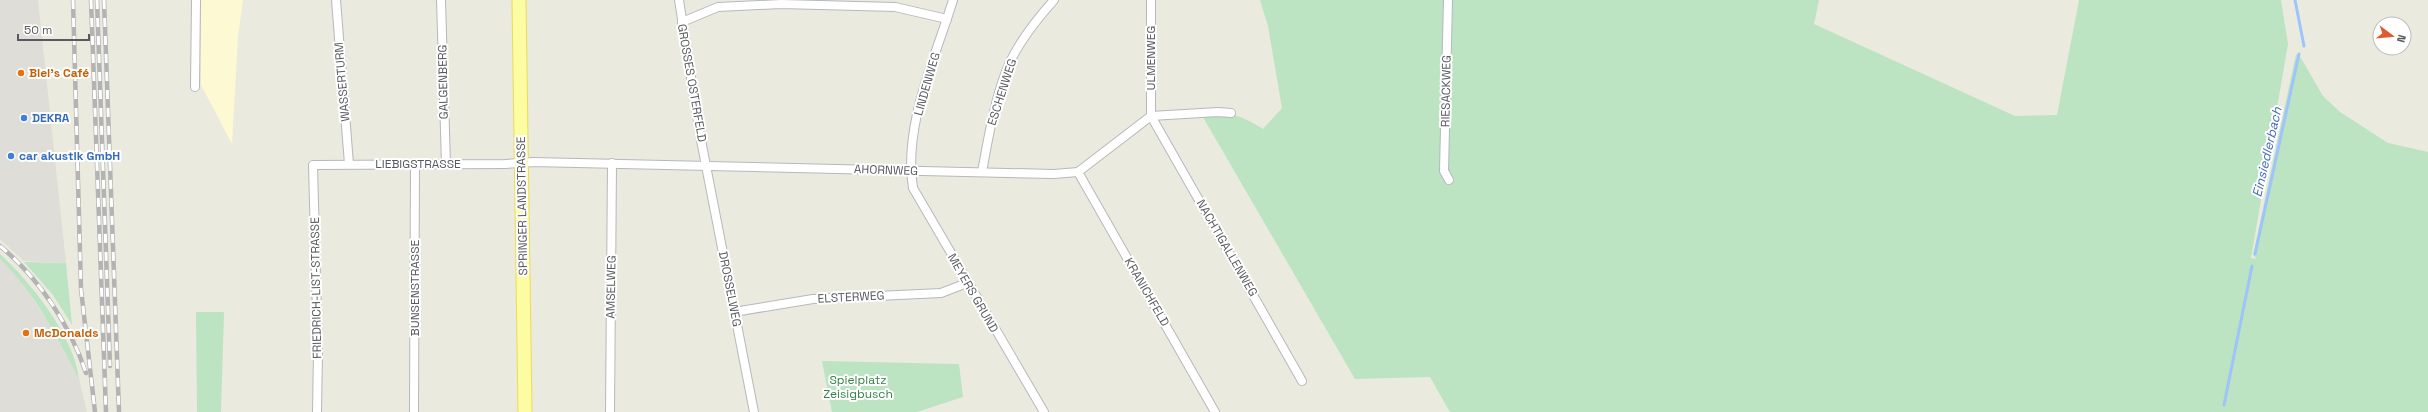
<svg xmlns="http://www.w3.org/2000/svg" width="2428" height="412" font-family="'Space Grotesk',sans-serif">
<rect width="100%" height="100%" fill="#ebeadf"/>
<path fill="#fcf9d3" d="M201,0H243L238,37L232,144L201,85Z"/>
<g fill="#deddd7">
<path d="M0,0H38L66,263L24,261L0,239Z"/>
<path d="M0,259L18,276L58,337L79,379L87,412H0Z"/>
</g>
<g fill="#bce3c2">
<path d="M1260,0H1819L1814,24L2015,116L2057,115L2079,0H2281L2288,44L2251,258L2257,259L2253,255L2296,54L2301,58L2323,96L2340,112L2388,143L2428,152V412H1450L1430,377L1355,379L1200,112C1229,113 1238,113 1263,129L1282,108L1268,26Z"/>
<path d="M0,254C30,281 75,338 79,379C57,336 35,293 0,259Z"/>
<path d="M24,262L66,263L72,325L53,295Z"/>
<path d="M196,312H224L221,412H197Z"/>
<path d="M822,361L959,364L963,397L917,412H832Z"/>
</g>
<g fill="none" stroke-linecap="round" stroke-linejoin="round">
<g stroke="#9ec4fc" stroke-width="3">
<path d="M2295,0L2304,46"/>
<path d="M2255,254L2299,54"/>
<path d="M2224,405L2252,266"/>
</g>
<defs>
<g id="minor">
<path d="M336,0L349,164"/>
<path d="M441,0L446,164"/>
<path d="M679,0L700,135L754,412"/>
<path d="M953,0C935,59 903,125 913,188L1044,412"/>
<path d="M1151,0V116L1302,381"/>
<path d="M1448,0L1444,171L1449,180"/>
<path d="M682,22L718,7L781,4L895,7L947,19"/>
<path d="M195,87L196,0"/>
<path d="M982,172C988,139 996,92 1010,62C1021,39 1037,19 1054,0"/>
<path d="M1078,172L1215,412"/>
<path d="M734,312L813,299L941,293L967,283"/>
<path d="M317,412L318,353L313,165L505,164L533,162L1054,174L1078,172L1151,116L1218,112L1231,113"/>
<path d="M414,412L415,165"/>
<path d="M610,412L612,163"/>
</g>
<path id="primary" d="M519,0L525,412"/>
</defs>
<use href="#minor" stroke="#b7b8be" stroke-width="10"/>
<use href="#primary" stroke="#ecdb57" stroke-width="15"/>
<use href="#minor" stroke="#fff" stroke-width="8"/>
<use href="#primary" stroke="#fcfca3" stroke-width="13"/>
<defs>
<g id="rail">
<path d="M73,0L81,289L95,412"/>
<path d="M91,0L106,412"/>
<path d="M97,0L110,366"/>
<path d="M104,0L119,412"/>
<path d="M0,246C39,278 70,325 86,373"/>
</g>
</defs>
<use href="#rail" stroke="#b3b3b4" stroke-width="4.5"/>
<use href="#rail" stroke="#fff" stroke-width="3" stroke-dasharray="9" stroke-linecap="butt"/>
</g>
<g fill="#e8710a" stroke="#fff" stroke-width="1.5">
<circle cx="21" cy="73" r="4"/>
<circle cx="26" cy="333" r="4"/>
</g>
<g fill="#3f7fe0" stroke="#fff" stroke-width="1.5">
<circle cx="24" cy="118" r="4"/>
<circle cx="11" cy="156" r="4"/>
</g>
<g text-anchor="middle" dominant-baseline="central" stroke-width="4" stroke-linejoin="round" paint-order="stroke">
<g font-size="12" fill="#585a60" stroke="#fff">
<text transform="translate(1151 58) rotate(-90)">ULMENWEG</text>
<text transform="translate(342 82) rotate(-95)">WASSERTURM</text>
<text transform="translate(443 82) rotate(-91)">GALGENBERG</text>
<text transform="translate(692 83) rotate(80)">GROSSES OSTERFELD</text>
<text transform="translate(927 84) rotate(-74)">LINDENWEG</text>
<text transform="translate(1446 91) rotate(-89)">RIESACKWEG</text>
<text transform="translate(1002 92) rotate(-72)">ESCHENWEG</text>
<text x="418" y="164">LIEBIGSTRASSE</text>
<text transform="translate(886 170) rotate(2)">AHORNWEG</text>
<text transform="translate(522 206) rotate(-91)">SPRINGER LANDSTRASSE</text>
<text transform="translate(1227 248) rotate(60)">NACHTIGALLENWEG</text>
<text transform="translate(611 287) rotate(-89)">AMSELWEG</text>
<text transform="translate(316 288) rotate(-91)">FRIEDRICH-LIST-STRASSE</text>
<text transform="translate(415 288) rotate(-90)">BUNSENSTRASSE</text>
<text transform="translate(730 289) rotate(79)">DROSSELWEG</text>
<text transform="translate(1147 292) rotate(60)">KRANICHFELD</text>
<text transform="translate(973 293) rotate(60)">MEYERS GRUND</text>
<text transform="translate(851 297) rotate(-3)">ELSTERWEG</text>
</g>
<g font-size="12" font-weight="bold" fill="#c56008" stroke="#fff" text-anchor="start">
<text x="29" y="73">Biel's Café</text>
<text x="34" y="333">McDonalds</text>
</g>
<g font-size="12" font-weight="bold" fill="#366cbe" stroke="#fff" text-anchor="start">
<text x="32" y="118">DEKRA</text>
<text x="19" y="156">car akustik GmbH</text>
</g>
<g font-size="12" fill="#368146" stroke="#fff">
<text x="858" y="380">Spielplatz<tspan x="858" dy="14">Zeisigbusch</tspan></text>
</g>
<g font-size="13" font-style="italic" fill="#436abe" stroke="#fff">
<text transform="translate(2267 152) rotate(-77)">Einsiedlerbach</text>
</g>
</g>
<g transform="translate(2392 36) rotate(106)"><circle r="19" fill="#ffffff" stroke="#bcbdbf"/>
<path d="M0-3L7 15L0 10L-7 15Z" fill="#e3592d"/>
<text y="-6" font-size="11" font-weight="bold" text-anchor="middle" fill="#585a60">N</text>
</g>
<path d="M18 34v6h71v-6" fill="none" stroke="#585a60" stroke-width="2"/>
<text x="24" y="34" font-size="12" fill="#585a60" stroke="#ffffff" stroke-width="3" paint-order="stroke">50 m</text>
</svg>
